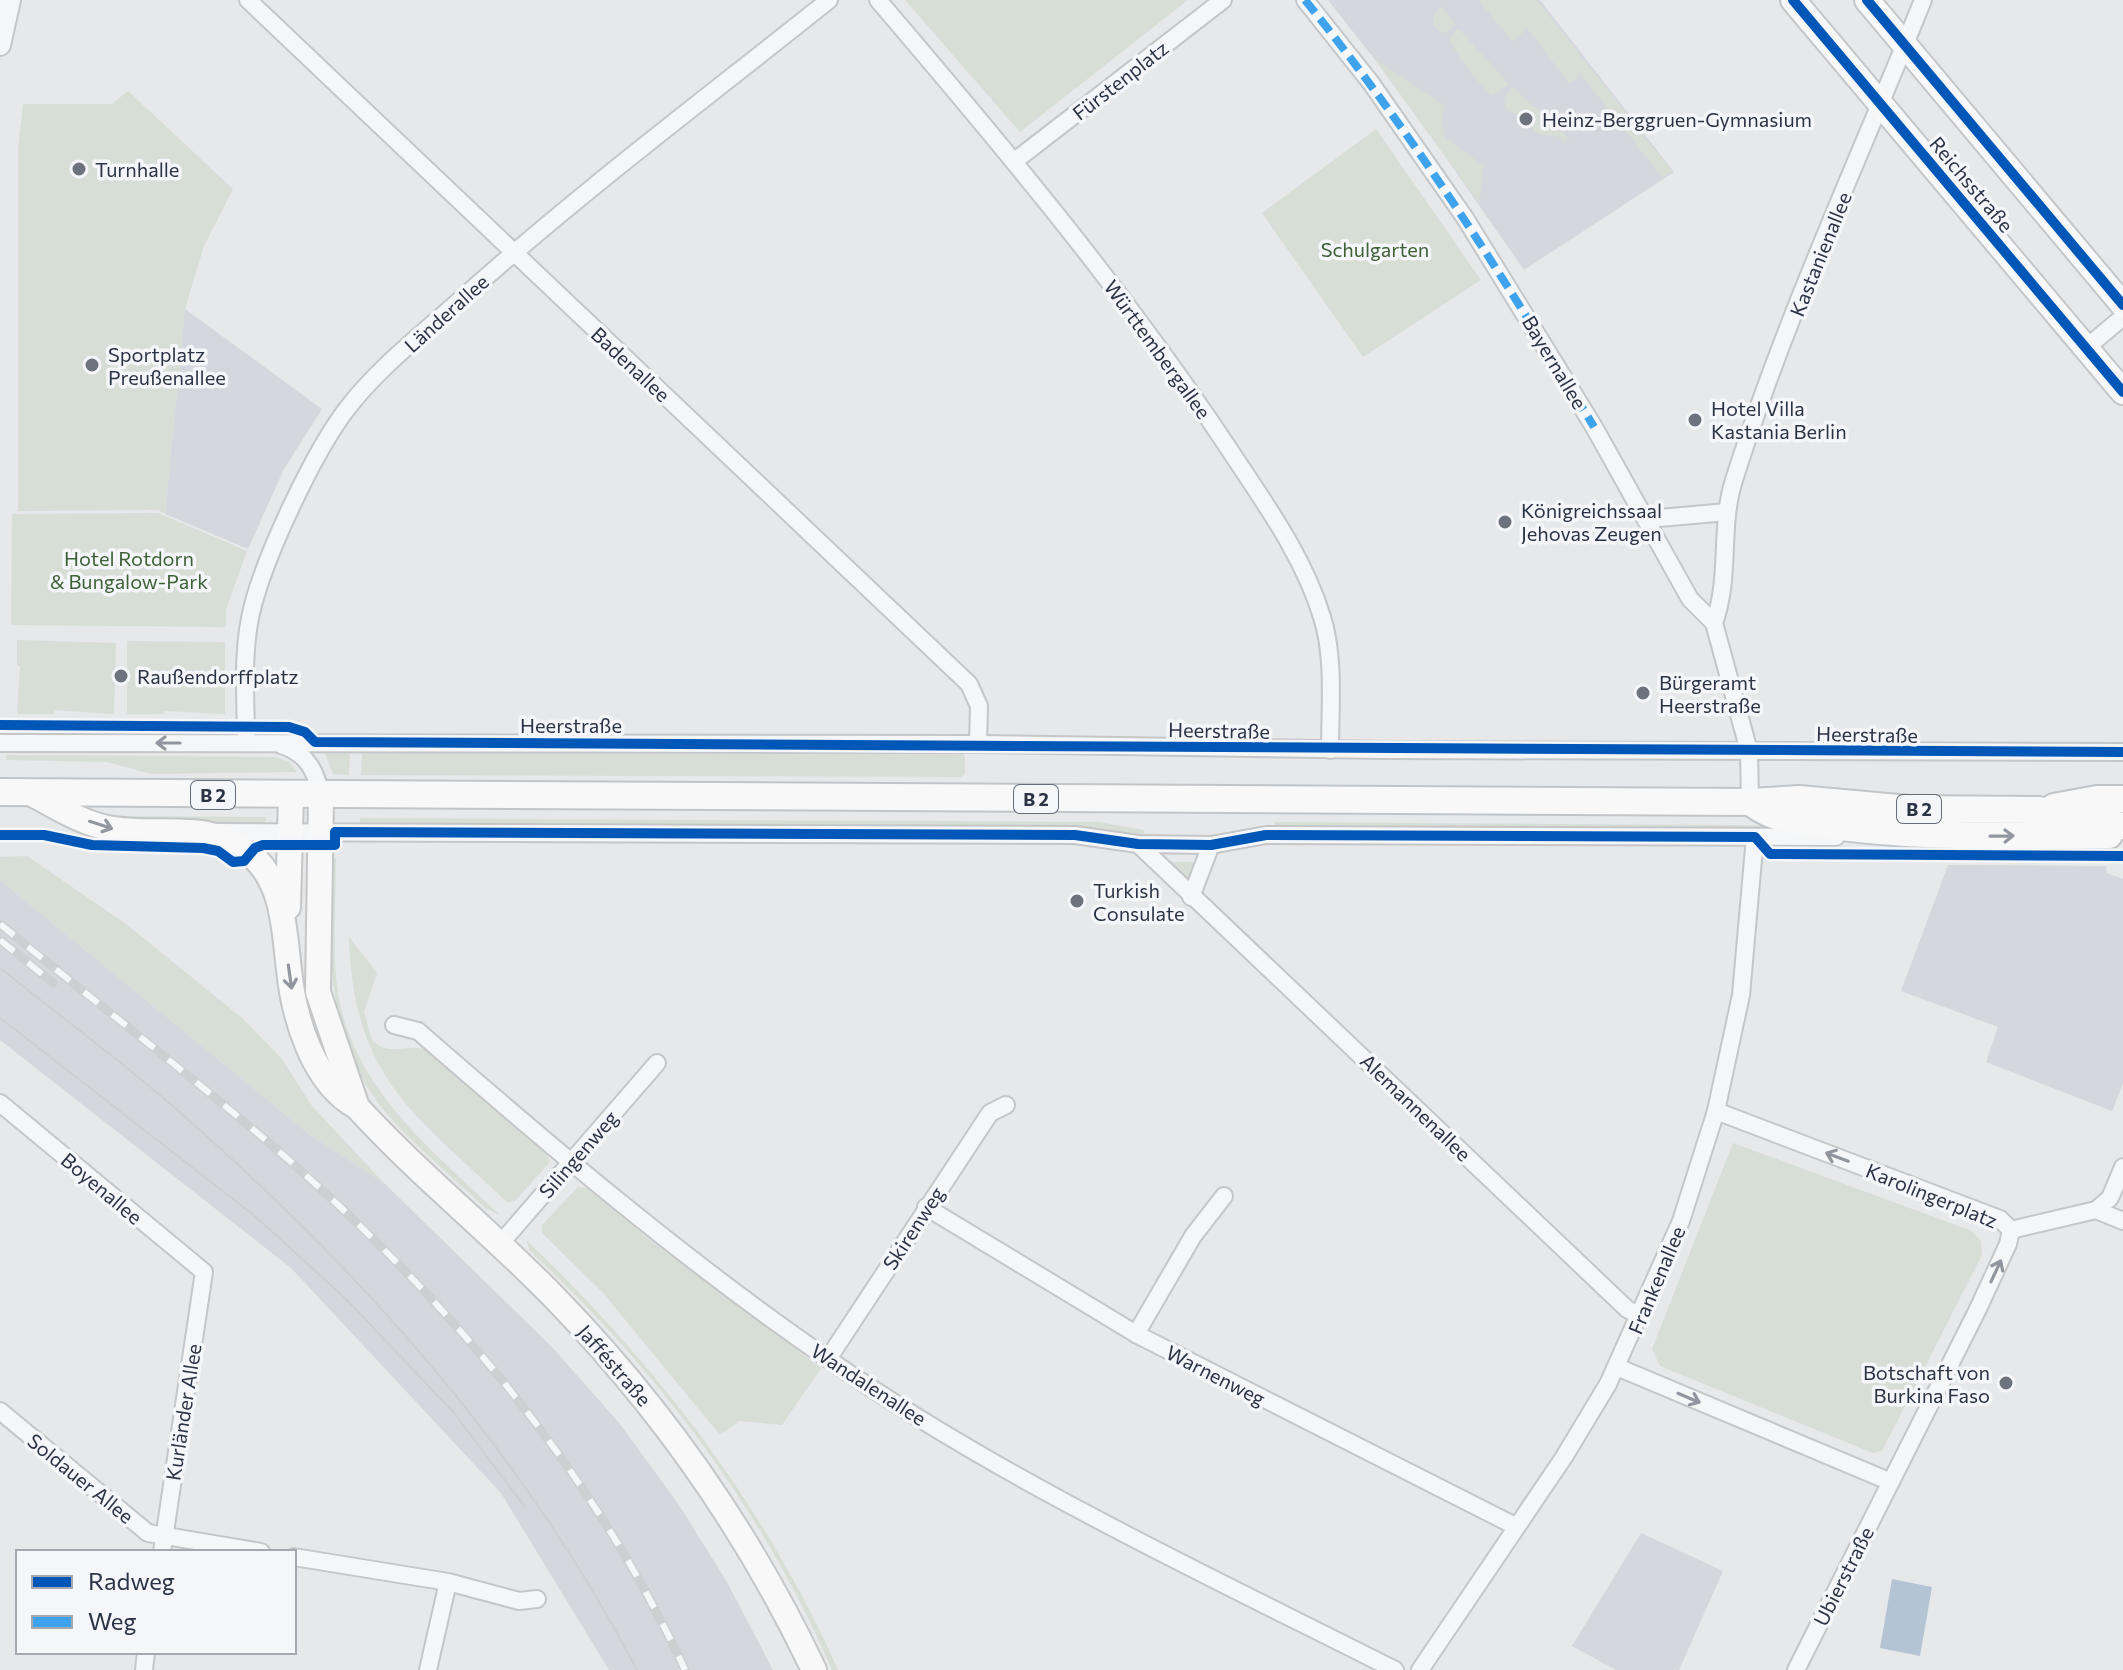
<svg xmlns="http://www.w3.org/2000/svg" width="2123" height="1670" font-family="Commissioner,sans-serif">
<rect width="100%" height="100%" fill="#e6e8ea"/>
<g fill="#d4d7dd">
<path d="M1328,0H1540L1674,172L1524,270L1401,93Z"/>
<path d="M185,309L322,409L284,469L248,549L165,514Z"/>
<path d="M1948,865L2106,866L2107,873L2123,879V1084L2112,1111L1986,1062L1998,1027L1901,991Z"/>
<path d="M0,880L309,1134L384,1183L552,1347L620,1424L679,1505L727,1582L773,1670H609L501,1493L291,1268L0,1040Z"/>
<path d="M1641,1533L1723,1571L1679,1670H1616L1572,1646Z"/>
</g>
<g fill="#d6ded6">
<path d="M905,0H1188L1020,132Z"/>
<path d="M1482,0H1537L1672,171L1662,177L1581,75L1569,83L1527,28L1513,42L1480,2Z"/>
<path d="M1441,6L1456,25L1443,34L1433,25L1434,15Z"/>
<path d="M1459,29L1509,84L1493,95C1484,92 1450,48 1449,37Z"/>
<path d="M1373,57L1445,106L1442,123L1446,138L1484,166L1479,203Z"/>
<path d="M1512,87L1569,138L1565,143L1557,136L1537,134L1527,120L1506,109L1504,99Z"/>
<path d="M128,91L233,189L204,246L185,309L165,514L158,510L18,511V149L23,104H112Z"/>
<path d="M1376,129L1481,280L1363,357L1262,213Z"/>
<path d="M158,513L247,551L226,609V627L11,625L12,514Z"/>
<path d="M17,640L116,643L114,714L55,710L54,714H17L20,666L17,665Z"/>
<path d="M127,641L225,642V714L165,711L164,714H127Z"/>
<path d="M350,750L349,775L333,774L324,751Z"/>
<path d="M362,751L959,752L965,756V774L961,777L361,775Z"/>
<path d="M6,755L275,757L290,762L297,772L151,774L107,762L6,760Z"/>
<path d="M127,816L265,817L267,819L264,823L127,825L124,819Z"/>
<path d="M360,818L1099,822L1144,830V836H1140L1075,827L360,824Z"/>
<path d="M1275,822L1730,825L1804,827L1808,830L1274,828Z"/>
<path d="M27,856L126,924L242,1018L281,1058L312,1106L384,1183L309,1134L0,880V857Z"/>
<path d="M331,858H336C336,901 332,945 337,987C351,1088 431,1149 500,1215L485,1208C453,1177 417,1148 388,1115C324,1041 329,949 331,858Z"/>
<path d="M1168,862H1199L1189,879Z"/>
<path d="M349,937L377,973L364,1012L372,1040C390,1059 410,1041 430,1051L545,1152L550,1162L515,1201L507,1202C413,1113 353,1077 349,937Z"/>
<path d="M1733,1143L1972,1231L1981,1241L1982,1255L1882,1451L1873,1453L1660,1366L1652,1349Z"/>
<path d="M578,1187L587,1188L654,1243L821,1368L782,1425L739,1421L720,1435L604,1294L542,1233V1225Z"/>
<path d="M526,1240C656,1364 765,1505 838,1670H832C764,1511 657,1369 530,1251Z"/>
</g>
<path fill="#b4c4d5" d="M1892,1579L1932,1587L1920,1656L1880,1648Z"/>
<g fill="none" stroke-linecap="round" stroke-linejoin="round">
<defs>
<g id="minor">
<path d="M248,0L969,684L979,706L978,744"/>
<path d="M878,0C1000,143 1120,286 1225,443C1261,498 1303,554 1322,617C1335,658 1330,707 1330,750"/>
<path d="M1305,0L1371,83L1465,218L1594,427L1690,599L1714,623L1749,751L1750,802"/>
<path d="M1016,160L1223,0"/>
<path d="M2086,348L2123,317"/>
<path d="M1648,519L1727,512"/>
<path d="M1714,623C1731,576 1719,527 1734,480C1786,316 1859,159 1923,0"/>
<path d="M0,743L978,744L1386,750L2123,752"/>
<path d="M246,743C246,698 241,650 253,605C267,552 313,454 346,410C377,369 421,335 459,301C577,195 705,99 829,0"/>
<path d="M281,745C307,753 316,771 321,796"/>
<path d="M217,832L1075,835L1138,844L1211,845L1266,835L1836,837"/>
<path d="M1138,844L1627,1309L1640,1316"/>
<path d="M1191,897L1211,845"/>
<path d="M394,1025L418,1031C550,1146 684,1260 828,1359C1006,1482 1203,1573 1395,1670"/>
<path d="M0,1103L204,1272L162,1552"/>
<path d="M1716,1111L2000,1219L2011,1230"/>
<path d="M926,1207L1136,1334L1515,1526"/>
<path d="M2096,1210L2123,1221"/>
<path d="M2011,1230L2096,1210L2110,1198L2123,1167"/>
<path d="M500,1244L657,1063"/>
<path d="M1136,1334L1193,1236L1224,1196"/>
<path d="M828,1359L990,1113L1006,1105"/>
<path d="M1617,1367L1891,1482"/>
<path d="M0,1411L148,1533L261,1552"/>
<path d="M294,1557L448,1582L519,1601L537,1599"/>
<path d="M144,1670L146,1652"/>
<path d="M428,1670L448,1582"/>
<path d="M1420,1670L1564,1457L1608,1384L1681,1221L1716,1111L1741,995L1755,837"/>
<path d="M1796,1670L1977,1311L2008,1244L2011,1230"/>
</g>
<path id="tertiary" d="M0,45L10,0"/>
<g id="secondary">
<path d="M1793,0L2123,392"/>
<path d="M1867,0L2123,305"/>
<path d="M30,793C54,805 81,823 108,828C155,838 208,819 249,853C284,881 284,929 289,970C294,1018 313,1083 357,1107C419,1175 491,1232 554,1297C661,1407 748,1531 814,1670"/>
<path d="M321,796L318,992L357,1107"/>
<path d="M288,907L291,796"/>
</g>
<g id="primary">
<path d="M0,792L1750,802L1799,799L1909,809L2039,810L2123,826"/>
<path d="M1753,804C1778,823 1811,823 1841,827C1931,838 2019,836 2109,835"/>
<path d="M2054,807L2097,799H2123"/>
</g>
</defs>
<use href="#minor" stroke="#c4c6c8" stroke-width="20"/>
<use href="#tertiary" stroke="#c4c6c8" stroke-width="24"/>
<use href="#secondary" stroke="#c4c6c8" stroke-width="28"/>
<use href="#primary" stroke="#c2c5c8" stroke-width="30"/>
<use href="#minor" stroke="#f5f6f7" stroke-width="16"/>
<use href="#tertiary" stroke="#f5f6f7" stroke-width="20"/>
<use href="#secondary" stroke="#f8f8f8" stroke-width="24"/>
<use href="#primary" stroke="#f8f8f8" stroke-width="26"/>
<g stroke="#cecfd2" stroke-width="2">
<path d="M0,968C61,1017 126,1064 184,1116C365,1275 525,1455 637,1670"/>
<path d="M0,1018L256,1217L346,1299L455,1414L525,1507"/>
</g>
<defs>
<g id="rail">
<path d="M0,924C89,997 180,1067 268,1142C437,1287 591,1465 685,1670"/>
<path d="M0,940L53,983"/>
</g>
</defs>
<use href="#rail" stroke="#cecfd2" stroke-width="9"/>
<use href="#rail" stroke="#f4f6f9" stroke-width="6" stroke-dasharray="18" stroke-linecap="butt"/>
<path stroke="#3ea3ec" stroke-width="8" stroke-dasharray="16 8" stroke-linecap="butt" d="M1305,0C1414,135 1505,279 1594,427"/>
<defs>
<g id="cycleway">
<path d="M1793,0L2123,392"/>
<path d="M1867,0L2123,305"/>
<path d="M0,725L289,727L305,732L315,742L2123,752"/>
<path d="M0,835H44L92,845L203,848L218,851L233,862L244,861L255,848L263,845H335V832L1075,835L1138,844L1211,845L1266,835L1755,837L1770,854L2123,856"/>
</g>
</defs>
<use href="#cycleway" stroke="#f4f6f9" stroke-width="15"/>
<use href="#cycleway" stroke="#0057b8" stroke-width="10"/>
</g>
<defs><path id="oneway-shaft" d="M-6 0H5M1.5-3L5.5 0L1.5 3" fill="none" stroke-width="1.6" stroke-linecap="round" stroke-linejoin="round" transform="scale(2)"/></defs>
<g stroke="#90959e">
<use href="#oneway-shaft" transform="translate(168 743) rotate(180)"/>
<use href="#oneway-shaft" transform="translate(1837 1157) rotate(-159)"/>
<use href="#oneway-shaft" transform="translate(1996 1271) rotate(-65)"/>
<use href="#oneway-shaft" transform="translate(1689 1398) rotate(23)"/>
</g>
<g stroke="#92969e">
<use href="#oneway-shaft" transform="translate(101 825) rotate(18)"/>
<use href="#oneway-shaft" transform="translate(2002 836) rotate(-1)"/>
<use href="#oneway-shaft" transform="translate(290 977) rotate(82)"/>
</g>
<g fill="#6c737f" stroke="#f4f6f9" stroke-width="3">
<circle cx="1526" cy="119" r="8"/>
<circle cx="79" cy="169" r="8"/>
<circle cx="92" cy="365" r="8"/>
<circle cx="1695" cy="420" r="8"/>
<circle cx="1505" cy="522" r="8"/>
<circle cx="121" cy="676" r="8"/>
<circle cx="1643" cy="693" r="8"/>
<circle cx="1077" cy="901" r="8"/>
<circle cx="2006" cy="1383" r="8"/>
</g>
<g text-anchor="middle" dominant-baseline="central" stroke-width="7" stroke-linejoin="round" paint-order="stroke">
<g fill="#f4f6f9" stroke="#676e7b" stroke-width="2">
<rect x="191" y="781" width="44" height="28" rx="6"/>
<rect x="1014" y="785" width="44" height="28" rx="6"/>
<rect x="1897" y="795" width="44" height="28" rx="6"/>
</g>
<g font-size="18" font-weight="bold" fill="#2b3445">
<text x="213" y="795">B 2</text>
<text x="1036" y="799">B 2</text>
<text x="1919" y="809">B 2</text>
</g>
<g font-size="20" fill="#2b3445" stroke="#f4f6f9">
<text transform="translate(1120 80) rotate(-38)">Fürstenplatz</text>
<text transform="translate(1972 184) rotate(50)">Reichsstraße</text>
<text transform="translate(1820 254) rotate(-68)">Kastanienallee</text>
<text transform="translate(446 313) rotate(-42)">Länderallee</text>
<text transform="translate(1158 349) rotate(54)">Württembergallee</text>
<text transform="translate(1555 362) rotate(59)">Bayernallee</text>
<text transform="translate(631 364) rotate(43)">Badenallee</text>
<text x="571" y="725">Heerstraße</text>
<text transform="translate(1219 730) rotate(1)">Heerstraße</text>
<text transform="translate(1867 734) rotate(1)">Heerstraße</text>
<text transform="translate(1416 1107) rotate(44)">Alemannenallee</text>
<text transform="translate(578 1154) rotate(-49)">Silingenweg</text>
<text transform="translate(102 1188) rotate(40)">Boyenallee</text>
<text transform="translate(1932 1195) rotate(22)">Karolingerplatz</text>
<text transform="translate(913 1228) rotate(-57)">Skirenweg</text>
<text transform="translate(1656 1280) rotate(-67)">Frankenallee</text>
<text transform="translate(615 1365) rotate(49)">Jafféstraße</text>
<text transform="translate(1216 1375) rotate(27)">Warnenweg</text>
<text transform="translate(869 1384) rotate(33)">Wandalenallee</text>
<text transform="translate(183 1412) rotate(-81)">Kurländer Allee</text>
<text transform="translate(81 1478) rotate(39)">Soldauer Allee</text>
<text transform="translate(1843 1576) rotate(-63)">Ubierstraße</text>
</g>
<g font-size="20" fill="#2b3445" stroke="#f4f6f9" text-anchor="start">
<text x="1542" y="119">Heinz-Berggruen-Gymnasium</text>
<text x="95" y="169">Turnhalle</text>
<text x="108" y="354">Sportplatz<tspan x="108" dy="23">Preußenallee</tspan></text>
<text x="1711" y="408">Hotel Villa<tspan x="1711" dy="23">Kastania Berlin</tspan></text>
<text x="1521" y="510">Königreichssaal<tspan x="1521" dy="23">Jehovas Zeugen</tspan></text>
<text x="137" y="676">Raußendorffplatz</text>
<text x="1659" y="682">Bürgeramt<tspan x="1659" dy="23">Heerstraße</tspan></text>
<text x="1093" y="890">Turkish<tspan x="1093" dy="23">Consulate</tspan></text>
<text x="1990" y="1372" text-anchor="end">Botschaft von<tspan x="1990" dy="23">Burkina Faso</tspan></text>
</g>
<g font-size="20" fill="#3f6138" stroke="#f4f6f9">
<text x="1375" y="249">Schulgarten</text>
<text x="129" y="558">Hotel Rotdorn<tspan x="129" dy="23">&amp; Bungalow-Park</tspan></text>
</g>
</g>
<rect x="16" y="1550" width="280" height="104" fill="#f4f6f9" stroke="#a4a8b1" stroke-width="2"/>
<rect x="32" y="1576" width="40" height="12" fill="#0057b8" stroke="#a4a8b1" stroke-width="2"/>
<text x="88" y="1590" font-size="24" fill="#2b3445">Radweg</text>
<rect x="32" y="1616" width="40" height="12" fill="#3ea3ec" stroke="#a4a8b1" stroke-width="2"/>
<text x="88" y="1630" font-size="24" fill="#2b3445">Weg</text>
</svg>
